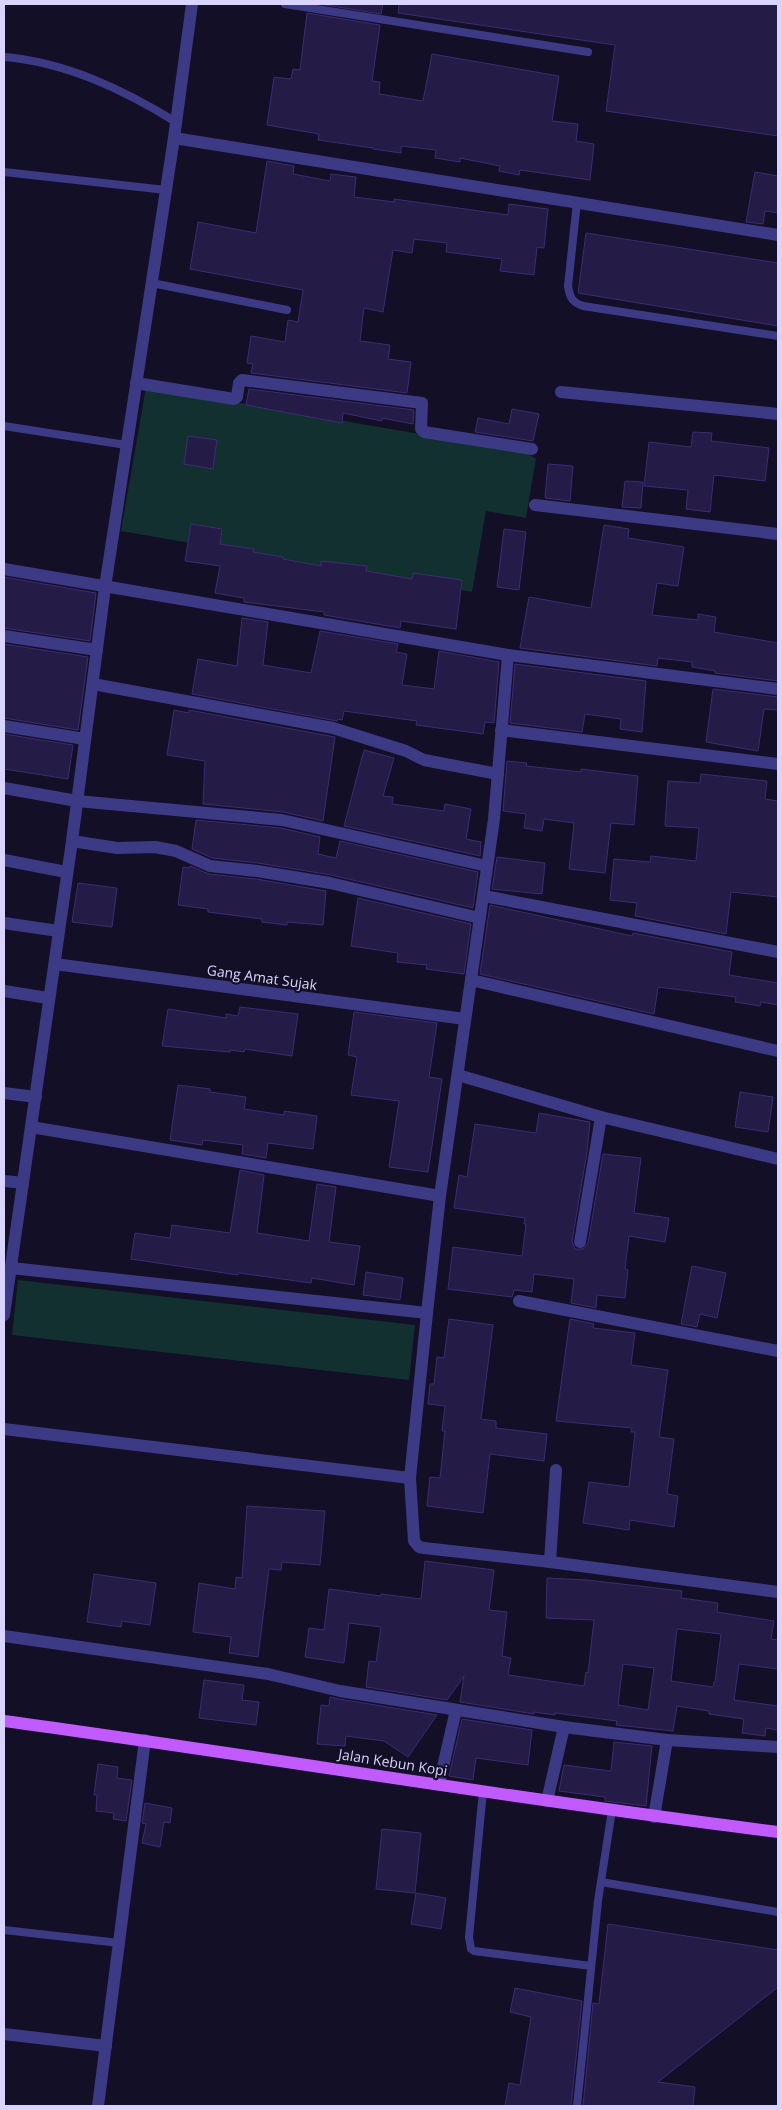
<svg xmlns="http://www.w3.org/2000/svg" width="782" height="2110" font-family="'Open Sans',sans-serif">
<rect width="100%" height="100%" fill="#130f26"/>
<g fill="#12302f">
<path d="M146,387L525,452L536,459L526,518L486,511L472,592L121,531Z"/>
<path d="M18,1280L415,1325L409,1380L12,1335Z"/>
</g>
<g fill="#241b47" stroke="#3b2d73" fill-rule="evenodd">
<path d="M319,4H383L381,14Z"/>
<path d="M399,4H778V136L606,111L615,45L398,13Z"/>
<path d="M307,13L380,25L372,81L380,82L379,94L423,101L432,54L559,76L552,121L578,124L576,141L594,144L590,180L520,170L519,175L499,171L500,166L460,158V162L435,158L436,150L401,146V153L373,149V148L318,140L319,134L267,125L274,77L291,79L293,69L300,70Z"/>
<path d="M267,161L294,166L293,174L330,181L331,174L356,177L354,197L394,202V199L508,215L509,204L548,209L544,248L537,247L534,275L500,271L502,259L446,252L447,243L414,239L412,253L393,250L383,312L364,308L360,341L390,345L388,359L411,362L407,393L251,373L253,364L247,363L251,336L285,342L288,320L298,322L303,290L190,269L198,222L256,233Z"/>
<path d="M755,172L778,176V213L765,211L763,224L746,222Z"/>
<path d="M586,233L778,263V326L578,293Z"/>
<path d="M249,389L414,410L413,424L382,418V421L343,413L342,423L246,405Z"/>
<path d="M512,409L539,414L533,441L475,432L478,418L509,424Z"/>
<path d="M693,432L712,433L711,441L769,448L765,481L714,475L710,512L686,509L688,490L644,486L649,442L691,447Z"/>
<path d="M188,436L217,440L213,469L184,464Z"/>
<path d="M548,464L573,466L570,501L545,498Z"/>
<path d="M625,481L643,482L641,508L622,507Z"/>
<path d="M191,524L222,529L220,544L254,549L253,552L283,557V559L321,566V561L367,566L366,571L412,579L413,573L462,580L456,629L401,621L400,628L324,615V612L244,602V598L215,593L220,566L185,561Z"/>
<path d="M604,525L629,529L628,538L684,547L678,586L657,583L652,615L698,620V614L716,617L714,632L778,643V681L715,673V671L692,667V662L658,658L657,666L520,648L529,597L591,608Z"/>
<path d="M504,529L526,532L519,590L497,587Z"/>
<path d="M4,577L96,593L90,641L4,628Z"/>
<path d="M242,618L268,622L263,665L311,673L320,631L398,644L396,652L407,654L402,685L434,689L439,651L499,662L494,723L485,722L483,734L416,725L417,721L344,711L342,720L338,719L337,721L192,694L198,659L237,666Z"/>
<path d="M4,644L88,657L78,730L4,718Z"/>
<path d="M515,664L646,681L642,732L620,729L621,719L585,714L582,732L510,723Z"/>
<path d="M713,689L778,697V710L764,709L758,751L706,742Z"/>
<path d="M174,710L189,713V710L335,737L323,821L283,812L203,804L205,761L167,755Z"/>
<path d="M4,734L73,745L68,779L4,769Z"/>
<path d="M364,750L394,758L383,796L393,797L392,804L444,811L445,804L471,809L466,839L481,842L480,856L344,826Z"/>
<path d="M507,761L527,763L526,766L581,772V769L638,776L634,825L611,823L605,873L569,869L574,823L544,819L542,831L524,828L526,814L503,811Z"/>
<path d="M701,774L767,781L765,799L778,801V897L731,892L726,934L635,916L637,903L610,900L614,859L650,862L651,856L696,861L699,828L665,826L668,781L700,783Z"/>
<path d="M196,820L281,828L320,837L318,854L336,858L340,841L478,872L473,908L331,875L258,863L212,858L192,849Z"/>
<path d="M497,857L545,863L542,894L492,889Z"/>
<path d="M190,866L209,874L256,879L326,891L323,925L287,922V925L262,922V919L208,912V909L178,905L183,867L190,868Z"/>
<path d="M78,883L117,888L112,927L72,922Z"/>
<path d="M358,898L471,924L464,974L426,969L427,965L397,962L398,953L351,946Z"/>
<path d="M490,905L632,936L633,933L732,952L729,975L778,983V1005L761,1002L760,1006L735,1002L736,997L658,987L654,1014L480,974Z"/>
<path d="M240,1007L298,1014L292,1056L245,1049L244,1052L230,1050V1052L162,1046L168,1009L226,1018V1014L238,1016Z"/>
<path d="M354,1012L437,1023L429,1077L442,1079L428,1172L389,1167L399,1101L351,1095L357,1057L348,1055Z"/>
<path d="M178,1085L210,1089V1092L246,1097L244,1109L284,1115V1111L317,1116L313,1149L268,1143L266,1158L242,1154L243,1145L203,1140L202,1145L170,1140Z"/>
<path d="M740,1092L773,1097L768,1132L735,1127Z"/>
<path d="M539,1113L590,1122L587,1152L572,1241L575,1249H583L588,1243L603,1154L641,1158L634,1213L669,1218L665,1242L629,1236L625,1269L628,1270L625,1298L597,1295L596,1308L571,1303L574,1279L534,1274L532,1292L514,1290L512,1297L448,1289L453,1247L522,1256L526,1224H524L525,1218L454,1208L459,1175L467,1177L475,1124L536,1133Z"/>
<path d="M240,1170L264,1175L257,1233L309,1241L317,1184L336,1187L329,1242L360,1246L354,1285L312,1278L311,1283L239,1273L238,1275L131,1259L135,1233L170,1238L172,1225L230,1233Z"/>
<path d="M692,1266L726,1273L717,1318L700,1314L697,1327L681,1324Z"/>
<path d="M366,1272L403,1278L400,1300L363,1295Z"/>
<path d="M449,1319L493,1325L481,1419L496,1421V1428L547,1434L544,1461L490,1454L483,1513L427,1506L430,1477L440,1478L445,1431H442L445,1406L428,1404L430,1384H434L437,1357L444,1358Z"/>
<path d="M570,1319L594,1324L593,1328L635,1333L631,1365L668,1370L659,1437L674,1439L667,1494L678,1496L674,1527L630,1520L629,1530L583,1523L589,1482L629,1487L635,1432H631L632,1428L556,1421Z"/>
<path d="M247,1506L325,1511L320,1565L282,1562L281,1570L269,1569L258,1657L229,1653L231,1637L193,1632L199,1583L235,1589L236,1577L242,1578Z"/>
<path d="M425,1561L494,1570L489,1610L507,1612L502,1656L511,1658L508,1675L584,1686L586,1672L588,1673L594,1620L546,1618L547,1578L587,1580L682,1591L681,1598L718,1603L717,1612L774,1621L771,1639L778,1640V1669L739,1664L734,1700L778,1706V1730L766,1728L765,1736L742,1733L744,1719L709,1714V1711L677,1706L673,1731L616,1725L617,1721L555,1713V1715L534,1712V1714L460,1702L464,1676L447,1700L366,1687L369,1661L376,1662L381,1627L349,1623L344,1663L305,1657L309,1628L324,1630L329,1589L381,1596V1594L421,1599ZM677,1629L721,1634L715,1682H714L713,1687L671,1681ZM623,1664L654,1668L648,1710L618,1705Z"/>
<path d="M94,1574L156,1583L150,1625L122,1621L121,1627L87,1622Z"/>
<path d="M204,1680L244,1685L242,1700L259,1702L256,1725L199,1718Z"/>
<path d="M330,1697L339,1699L437,1715L408,1757L384,1741L346,1736L345,1746L317,1744L321,1705L329,1706Z"/>
<path d="M462,1719L532,1730L528,1765L476,1758L473,1780L449,1776Z"/>
<path d="M614,1742L652,1746L646,1806L605,1801V1797L559,1791L564,1765L611,1771Z"/>
<path d="M98,1764L118,1767L117,1778L132,1780L126,1821L113,1819L114,1813L96,1811L97,1795H94Z"/>
<path d="M145,1803L172,1808L170,1823L164,1822L160,1847L142,1843L146,1824L142,1823Z"/>
<path d="M382,1829L421,1833L415,1893L376,1889Z"/>
<path d="M416,1893L446,1898L441,1929L411,1924Z"/>
<path d="M608,1924L778,1950V1987L658,2082L695,2087L693,2106H583L593,2003L599,2004Z"/>
<path d="M515,1988L582,2001L571,2106H505L509,2083L520,2085L531,2017L510,2012Z"/>
</g>
<g fill="none" stroke-linecap="round" stroke-linejoin="round">
<g stroke="#3d3a85" stroke-width="8">
<path d="M285,4L588,52"/>
<path d="M4,57C66,62 124,90 176,122"/>
<path d="M4,172L166,190"/>
<path d="M577,202L568,286C570,298 572,302 583,306L778,336"/>
<path d="M152,283L287,310"/>
<path d="M4,426L126,445"/>
<path d="M483,1791L469,1937L471,1949L474,1951L591,1966"/>
<path d="M601,1882L778,1912"/>
<path d="M4,1930L119,1943"/>
<path d="M577,2106L598,1901L612,1810"/>
</g>
<g stroke="#3d3a85" stroke-width="12">
<path d="M174,138L778,235"/>
<path d="M136,383L234,399L237,397L239,383L242,380L422,403L421,429L424,432L532,449"/>
<path d="M561,392L778,414"/>
<path d="M535,505L778,534"/>
<path d="M4,569L508,655L778,689"/>
<path d="M4,636L97,650"/>
<path d="M508,655L494,819L440,1196L427,1313L410,1478L414,1541L419,1547L424,1548L550,1562L778,1592"/>
<path d="M93,684L333,728L406,751L424,760L498,774"/>
<path d="M4,726L85,739"/>
<path d="M501,730L778,764"/>
<path d="M4,788L77,801L282,820L487,866"/>
<path d="M72,841L117,848L155,847L176,851L210,866L257,871L330,883L480,918"/>
<path d="M4,860L66,872"/>
<path d="M484,896L778,952"/>
<path d="M4,923L58,931"/>
<path d="M55,964L465,1019"/>
<path d="M471,980L778,1051"/>
<path d="M4,991L48,998"/>
<path d="M458,1075L601,1117L778,1159"/>
<path d="M4,1093L36,1097"/>
<path d="M31,1127L440,1196"/>
<path d="M4,1181L23,1183"/>
<path d="M580,1242L601,1117"/>
<path d="M11,1268L427,1313"/>
<path d="M519,1301L778,1351"/>
<path d="M4,1315L72,841L105,587L174,138L192,4"/>
<path d="M4,1429L410,1478"/>
<path d="M550,1562L556,1470"/>
<path d="M4,1636L268,1674L340,1691L564,1727L667,1740L778,1747"/>
<path d="M439,1784L456,1710"/>
<path d="M547,1801L564,1727"/>
<path d="M654,1817L667,1740"/>
<path d="M4,2034L106,2046"/>
<path d="M98,2106L145,1740"/>
</g>
<path stroke="#c25bff" stroke-width="12" d="M4,1721C262,1756 519,1800 778,1832"/>
</g>
<g text-anchor="middle" dominant-baseline="central" stroke-width="4.5" stroke-linejoin="round" paint-order="stroke">
<g font-size="14" fill="#d9d4ff" stroke="#130f26">
<text transform="translate(262 977) rotate(8)">Gang Amat Sujak</text>
<text transform="translate(393 1762) rotate(9)">Jalan Kebun Kopi</text>
</g>
</g>
<rect width="782" height="2110" fill="none" stroke="#d9d4ff" stroke-width="10"/>
</svg>
